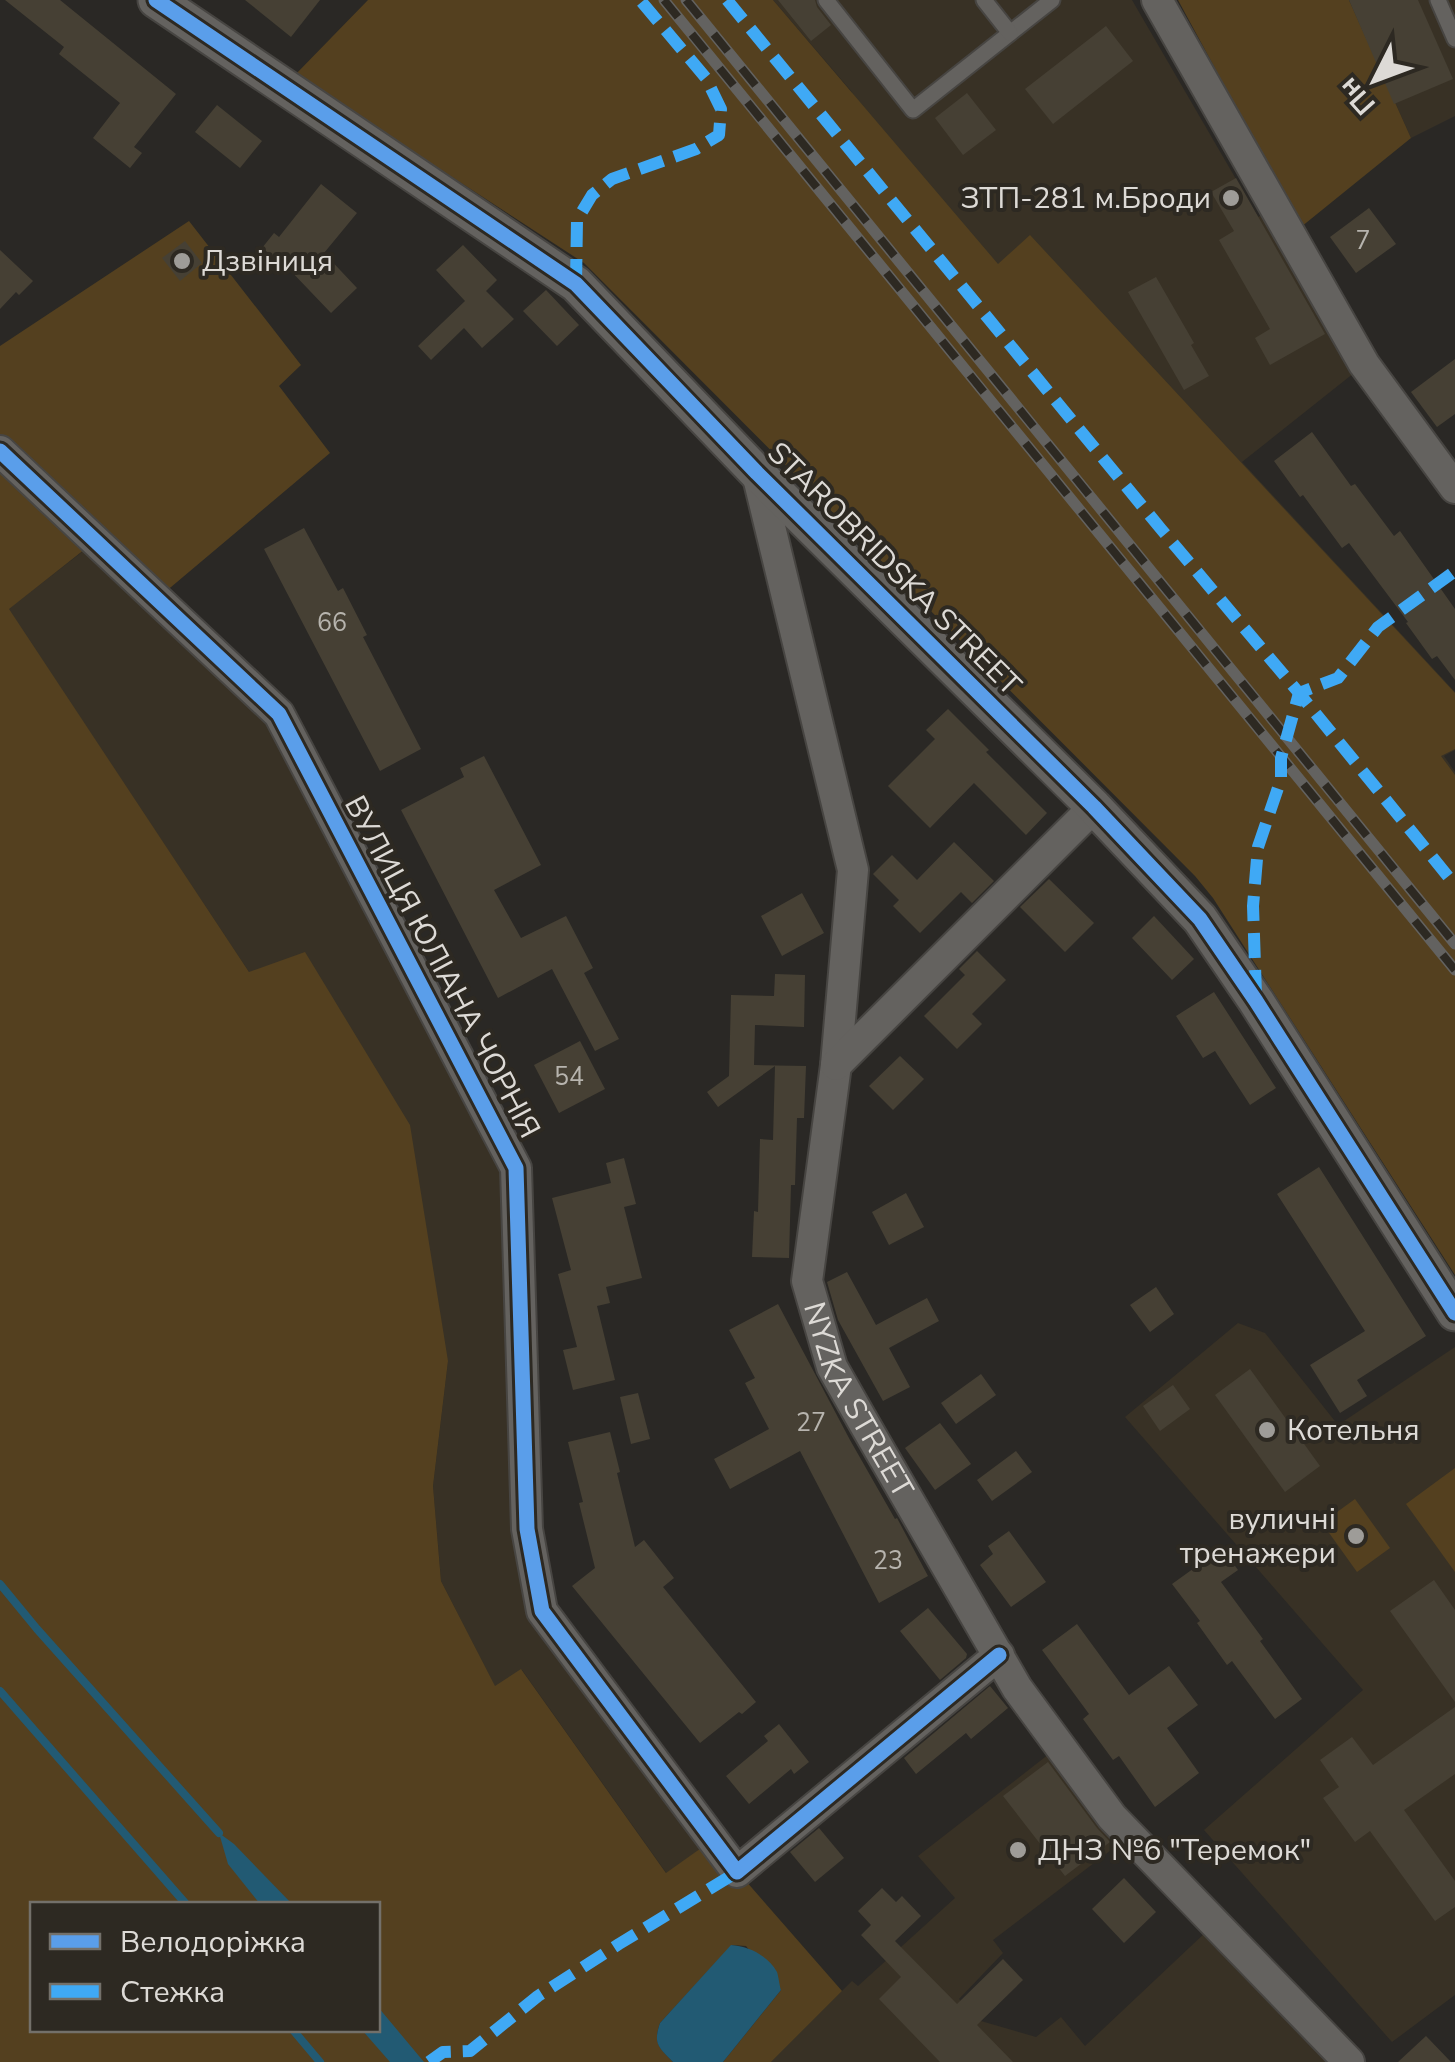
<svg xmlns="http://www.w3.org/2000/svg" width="1455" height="2062" font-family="'Nunito Sans',sans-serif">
<rect width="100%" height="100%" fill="#2a2825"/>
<g fill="#383125">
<path d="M773,0H1132L1258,217L1262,215L1354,373L1242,462L1455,692V750L1444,756L1455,772V1093L851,91Z"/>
<path d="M1349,0H1455V116L1411,138Z"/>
<path d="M95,542L279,714L516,1168L541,1610L711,1841L667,1874L522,1670L495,1687L441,1581L433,1486L448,1361L249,972L8,609Z"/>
<path d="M1238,1323L1265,1333L1338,1425L1455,1347V1995L1392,2042L1204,1830L1363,1690L1125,1417Z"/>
<path d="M1049,1754L1119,1844L993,1940L1003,1953L959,1999L981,2021L1036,2037L1061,2017L1085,2046L1207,1931L1333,2062H771L852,1981L858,1986L955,1898L918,1856Z"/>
</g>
<g fill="#54401f" fill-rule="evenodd">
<path d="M368,0H773L998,264L1030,235L1455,693V749L1441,756L1455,775V1275L1213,898L1195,876L584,263L295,75Z"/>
<path d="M1178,0H1349L1411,138L1301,227Z"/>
<path d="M189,221L301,365L279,386L330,453L158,598L0,448V346Z"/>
<path d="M0,453L94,542L9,609L249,972L305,952L410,1125L448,1361L433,1486L441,1581L495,1686L521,1669L666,1873L711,1841L842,1991L771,2062H723L781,1990L746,1946L732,1945L660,2023C653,2044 659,2047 673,2062H0ZM32,1904H378V2030H32Z"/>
<path d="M1455,1468V1572L1406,1504Z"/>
<path d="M1355,1499L1390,1548L1357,1572L1322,1523Z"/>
</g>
<g fill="#225a73">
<path d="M219,1833L234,1844L292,1904H260L228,1864Z"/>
<path d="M731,1945C749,1946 768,1956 777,1972C778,1974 780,1988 781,1990L723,2062H673C658,2047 653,2044 660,2023Z"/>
<path d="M378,2007L424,2062H390L362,2030H378Z"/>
</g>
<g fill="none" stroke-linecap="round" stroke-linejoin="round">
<g stroke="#225a73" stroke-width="8">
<path d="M0,1584L37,1629L219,1833"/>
<path d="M0,1691L186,1904"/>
<path d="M293,2030L320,2062"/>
</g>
</g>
<g fill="#464034">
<path d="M5,0H60L176,94L134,147L142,153L130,168L93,138L120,103L59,54L64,47Z"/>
<path d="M245,0H320L291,37Z"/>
<path d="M778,0H815L817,7L831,25L811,41Z"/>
<path d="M1349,0H1418L1453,79L1394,104Z"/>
<path d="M1106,26L1133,61L1053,124L1025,89Z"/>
<path d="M967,93L996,130L963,155L935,118Z"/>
<path d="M217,105L262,141L240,168L195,132Z"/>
<path d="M1236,178L1325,334L1270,365L1255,338L1270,329L1219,240L1234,231L1211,192Z"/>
<path d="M321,184L357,213L324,253L357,288L331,313L288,268L262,248L274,233L279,237Z"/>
<path d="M1369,208L1396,244L1356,273L1330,237Z"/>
<path d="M185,241L202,263L180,281L162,258Z"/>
<path d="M463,245L497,280L486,291L514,319L482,348L464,328L431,360L418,346L465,301L436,270Z"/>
<path d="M0,250L33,281L19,295L16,292L0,309Z"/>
<path d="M1156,277L1194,343L1191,345L1209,376L1184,390L1128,292Z"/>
<path d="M546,290L579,325L557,346L523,311Z"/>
<path d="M1455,359V414L1437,427L1411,392Z"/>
<path d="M1312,432L1351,486L1355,484L1394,536L1400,531L1455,609V680L1437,656L1432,659L1406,623L1408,622L1349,543L1342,548L1303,495L1300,497L1274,461Z"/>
<path d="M304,528L338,591L343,588L367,635L363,637L421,749L380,771L264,549Z"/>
<path d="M948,709L989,750L986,752L1047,813L1026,835L974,783L930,828L888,786L935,739L926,730Z"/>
<path d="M484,756L541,865L494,890L521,938L566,916L593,968L584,973L619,1039L595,1051L552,969L498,998L401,810L464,777L460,768Z"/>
<path d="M954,842L994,881L972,903L961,892L920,933L893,906L899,900L873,874L892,855L917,880Z"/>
<path d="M1049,879L1094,923L1065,952L1020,907Z"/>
<path d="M802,893L824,933L782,956L761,916Z"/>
<path d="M1154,916L1194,959L1172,980L1132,938Z"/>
<path d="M977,951L1006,980L972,1014L982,1024L957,1049L924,1016L965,975L959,969Z"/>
<path d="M775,974L805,975L804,1027L755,1025L754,1065L806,1066L804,1118H797L795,1185H791L789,1258L752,1257L754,1211L758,1212L760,1139L773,1140L775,1066L718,1107L707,1092L729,1076L731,995L774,996Z"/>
<path d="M1214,992L1276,1088L1250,1105L1215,1051L1203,1058L1176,1016Z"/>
<path d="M580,1041L605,1089L559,1113L534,1065Z"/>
<path d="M900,1056L924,1079L893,1110L869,1086Z"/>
<path d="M624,1158L636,1204L624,1207L642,1278L606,1287L610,1303L597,1306L615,1380L573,1390L563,1350L577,1347L558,1274L571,1270L552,1198L611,1183L606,1163Z"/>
<path d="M1319,1167L1426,1336L1357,1380L1367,1396L1340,1413L1310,1365L1365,1331L1277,1194Z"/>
<path d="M906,1193L924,1227L889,1245L872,1212Z"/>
<path d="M847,1272L876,1325L927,1298L939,1321L889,1348L910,1387L883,1401L838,1320L827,1282Z"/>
<path d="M1156,1287L1174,1314L1150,1332L1130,1305Z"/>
<path d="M778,1304L850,1440L895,1519L897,1518L928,1576L879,1603L800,1451L730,1489L714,1459L769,1429L745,1383L755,1378L729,1330Z"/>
<path d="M1250,1369L1320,1466L1285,1492L1215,1395Z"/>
<path d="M981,1374L996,1395L956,1424L941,1403Z"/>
<path d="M1173,1385L1190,1409L1160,1431L1143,1406Z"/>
<path d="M638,1393L650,1439L631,1444L620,1397Z"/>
<path d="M940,1423L971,1464L935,1490L905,1448Z"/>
<path d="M610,1432L620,1472L617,1473L635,1547L644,1540L674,1578L663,1587L756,1702L742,1714L739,1712L700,1743L572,1586L595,1568L579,1503L583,1502L568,1442Z"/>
<path d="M1016,1451L1032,1472L992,1501L977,1480Z"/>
<path d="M1009,1531L1046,1582L1011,1607L980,1565L993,1554L988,1546Z"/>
<path d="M1222,1548L1238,1570L1221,1582L1263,1639L1260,1641L1302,1699L1275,1719L1232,1661L1227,1665L1197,1623L1200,1621L1172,1584Z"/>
<path d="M1434,1580L1455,1610V1702L1390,1611Z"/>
<path d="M928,1608L967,1654L966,1658L940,1680L900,1631Z"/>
<path d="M1077,1624L1129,1695L1169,1666L1198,1705L1167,1728L1199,1773L1155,1807L1119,1756L1113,1760L1083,1719L1089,1714L1042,1650Z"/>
<path d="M990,1686L1008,1708L971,1739L966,1733L916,1774L904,1758Z"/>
<path d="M1455,1707V1774L1404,1810L1455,1881V1907L1435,1921L1370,1831L1355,1842L1323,1798L1339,1787L1320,1760L1352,1737L1373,1765Z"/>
<path d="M779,1724L809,1762L794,1774L791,1769L749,1804L726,1776L768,1741L764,1736Z"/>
<path d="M1048,1762L1097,1828L1110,1842L1065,1876L1003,1796Z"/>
<path d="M819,1828L844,1858L815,1882L790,1852Z"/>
<path d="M1124,1878L1156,1912L1124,1943L1092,1909Z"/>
<path d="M882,1888L896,1902L902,1896L921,1916L895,1941L957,2004L1003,1959L1023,1980L977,2025L1013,2062H940L879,1999L901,1977L861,1935L871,1925L858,1911Z"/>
<path d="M1426,2036L1451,2062H1398Z"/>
</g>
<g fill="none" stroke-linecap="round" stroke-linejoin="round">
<defs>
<g id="service">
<path d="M826,0L913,110L1052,0"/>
<path d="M984,0L1010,33"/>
<path d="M1438,0L1455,39"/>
</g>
<g id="minor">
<path d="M1157,0L1364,364L1455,488"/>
<path d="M0,451L279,714L516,1168L527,1529L542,1611L737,1872L999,1655"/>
<path id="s1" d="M757,473L853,870L836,1065L807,1281L832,1367L861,1418L1017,1688L1112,1817L1349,2062"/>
<path d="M836,1065L1094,807"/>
</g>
<path id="tertiary" d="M156,0L576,284L757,473L1094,807L1200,919L1256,1001L1455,1313"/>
</defs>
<use href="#service" stroke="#474542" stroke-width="19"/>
<use href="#minor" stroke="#474542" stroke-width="34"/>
<use href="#tertiary" stroke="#474542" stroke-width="39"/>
<use href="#service" stroke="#64625f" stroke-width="15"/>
<use href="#minor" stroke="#64625f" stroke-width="30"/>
<use href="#tertiary" stroke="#64625f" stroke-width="35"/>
<defs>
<g id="rail">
<path d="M664,0L1455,970"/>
<path d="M686,0L1455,944"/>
</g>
</defs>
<use href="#rail" stroke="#636260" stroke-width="11"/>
<use href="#rail" stroke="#2d2922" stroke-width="8" stroke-dasharray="22" stroke-linecap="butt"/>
<g stroke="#3fa9f5" stroke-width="12" stroke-dasharray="25 12" stroke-linecap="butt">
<path d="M727,0L1161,529L1299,693L1455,885"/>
<path d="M576,284L577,220L592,195L612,179L696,149L719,135L721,109L706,78L640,0"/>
<path d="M1256,995L1253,906L1258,847L1281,779V758L1299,693L1338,678L1378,627L1455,571"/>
<path d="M429,2062L443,2052L470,2051L538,1996L619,1944L737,1872"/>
</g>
<defs>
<g id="cycleway">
<path d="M156,0L576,284L757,473L1094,807L1200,919L1256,1001L1455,1313"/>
<path d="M0,451L279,714L516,1168L527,1529L542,1611L737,1872L999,1655"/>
</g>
</defs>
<use href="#cycleway" stroke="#2d2922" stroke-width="21"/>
<use href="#cycleway" stroke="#5a9eea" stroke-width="15"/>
</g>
<g fill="#9e9c98" stroke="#2d2922" stroke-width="4">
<circle cx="1231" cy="198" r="10"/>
<circle cx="182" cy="261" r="10"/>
<circle cx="1267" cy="1430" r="10"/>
<circle cx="1356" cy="1536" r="10"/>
<circle cx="1018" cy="1850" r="10"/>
</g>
<g text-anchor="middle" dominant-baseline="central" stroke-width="8" stroke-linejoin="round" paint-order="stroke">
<g font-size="25" fill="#b7b4ae">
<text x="1363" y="241">7</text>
<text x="332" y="623">66</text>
<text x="569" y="1077">54</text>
<text x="811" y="1423">27</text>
<text x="888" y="1561">23</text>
</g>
<g font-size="30" fill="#dddad6" stroke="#2d2922" text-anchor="start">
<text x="1211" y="198" text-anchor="end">ЗТП-281 м.Броди</text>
<text x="202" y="261">Дзвіниця</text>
<text x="1287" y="1430">Котельня</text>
<text x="1336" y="1519" text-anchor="end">вуличні<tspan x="1336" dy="34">тренажери</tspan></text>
<text x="1038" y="1850">ДНЗ №6 "Теремок"</text>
</g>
<g font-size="30" fill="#dddad6" stroke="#2d2922">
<text transform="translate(894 569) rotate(45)">STAROBRIDSKA STREET</text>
<text transform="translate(442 967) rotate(62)">ВУЛИЦЯ ЮЛІАНА ЧОРНІЯ</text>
<text stroke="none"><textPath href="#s1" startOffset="952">NYZKA STREET</textPath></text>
</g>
</g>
<rect x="30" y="1902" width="350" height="130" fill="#2d2922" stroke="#73706a" stroke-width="2.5"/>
<rect x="50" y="1934" width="50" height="15" fill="#5a9eea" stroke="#73706a" stroke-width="2.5"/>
<text x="120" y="1952" font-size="30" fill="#dddad6">Велодоріжка</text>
<rect x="50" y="1984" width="50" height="15" fill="#3fa9f5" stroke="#73706a" stroke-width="2.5"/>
<text x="120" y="2002" font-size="30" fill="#dddad6">Стежка</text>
<g transform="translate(1375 80) rotate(228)" stroke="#2d2922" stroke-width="8" paint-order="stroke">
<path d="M0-8L18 38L0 25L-18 38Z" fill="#dddad6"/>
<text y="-15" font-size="28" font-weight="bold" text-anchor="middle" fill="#dddad6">Пн</text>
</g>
</svg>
